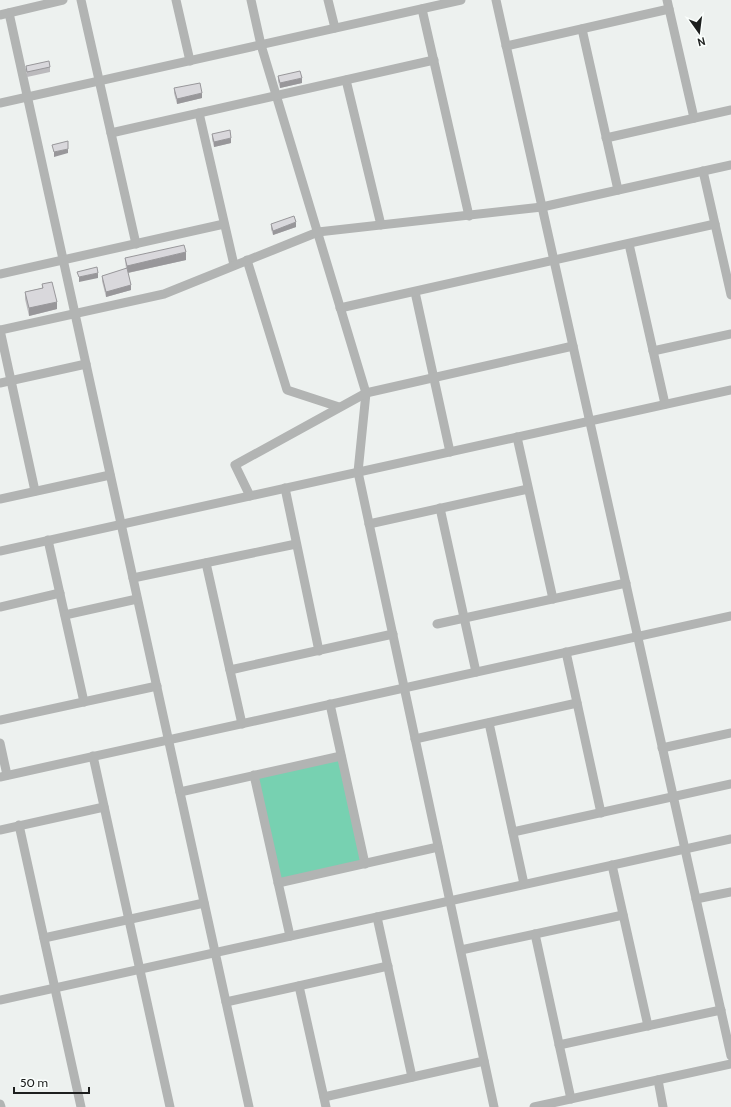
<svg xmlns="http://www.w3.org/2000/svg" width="731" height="1107" font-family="Cabin,sans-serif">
<rect width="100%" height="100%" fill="#edf1ef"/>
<path fill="#77d1b1" d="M338,758L361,863L281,880L258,776Z"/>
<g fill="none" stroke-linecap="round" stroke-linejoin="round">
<g stroke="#b2b4b3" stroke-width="9">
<path d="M81,0L136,244"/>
<path d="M176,0L190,61"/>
<path d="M251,0L261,45L366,393L358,472L494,1107"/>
<path d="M328,0L335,28"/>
<path d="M496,0L731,1056"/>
<path d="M667,0L694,118"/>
<path d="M422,9L469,216"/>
<path d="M9,13L249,1107"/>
<path d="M0,15L63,0"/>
<path d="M582,29L618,190"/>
<path d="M506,46L669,9"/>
<path d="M346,80L381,225"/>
<path d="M0,103L461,0"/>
<path d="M199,113L234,265"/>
<path d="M111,133L434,60"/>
<path d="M606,138L731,110"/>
<path d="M703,171L731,295"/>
<path d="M629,244L665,404"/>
<path d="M247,260L287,390L339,407"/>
<path d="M0,274L224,224"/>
<path d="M415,292L450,452"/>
<path d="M340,308L715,224"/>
<path d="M0,330L164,294L318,232L542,207L731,165"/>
<path d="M0,330L35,491"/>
<path d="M653,351L731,334"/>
<path d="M0,383L86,364"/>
<path d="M517,437L553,599"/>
<path d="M285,488L319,651"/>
<path d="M250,496L235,465L366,393L573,346"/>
<path d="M0,499L110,475"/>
<path d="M440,508L476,672"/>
<path d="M369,524L528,489"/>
<path d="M48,540L84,702"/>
<path d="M0,551L731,390"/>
<path d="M206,563L242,724"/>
<path d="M133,578L296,544"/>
<path d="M0,607L60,593"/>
<path d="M65,615L137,599"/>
<path d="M437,624L626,583"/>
<path d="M566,652L601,813"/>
<path d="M230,670L393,634"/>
<path d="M330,704L365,864"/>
<path d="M0,720L157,686"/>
<path d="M489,723L524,884"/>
<path d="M415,739L577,703"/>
<path d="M0,743L7,775"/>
<path d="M662,748L731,733"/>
<path d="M93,756L170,1107"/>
<path d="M254,775L290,936"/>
<path d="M0,777L731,616"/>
<path d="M180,792L341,756"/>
<path d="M19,825L81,1107"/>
<path d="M0,830L104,807"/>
<path d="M513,832L731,784"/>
<path d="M612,865L648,1026"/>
<path d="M278,883L438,847"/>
<path d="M696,899L731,892"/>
<path d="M377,917L412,1077"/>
<path d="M535,934L571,1099"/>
<path d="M44,938L204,903"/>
<path d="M461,950L623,915"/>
<path d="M299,986L326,1107"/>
<path d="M0,1000L731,839"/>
<path d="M226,1002L388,966"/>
<path d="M559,1045L721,1010"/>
<path d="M658,1080L663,1107"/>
<path d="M324,1097L484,1061"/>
<path d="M0,1104L1,1107"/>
<path d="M534,1107L731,1064"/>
</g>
</g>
<g fill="#bbbabd">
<path d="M26,66L50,67V72L27,77Z"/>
<path d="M278,76L302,83L280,88L278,81Z"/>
<path d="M174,88L202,98L177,104L174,93Z"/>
<path d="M212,134L231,143L214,147L212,139Z"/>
<path d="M271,224L296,227L273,235L271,229Z"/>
<path d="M125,258L186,260L128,273L131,290L106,297L102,281V276L126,269Z"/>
<path d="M42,284L57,309L29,316L25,299V292L42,288Z"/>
</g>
<g fill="#98979a">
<path d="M302,78V83L280,88V83Z"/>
<path d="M202,93V98L177,104V99Z"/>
<path d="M231,138V143L214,147V142Z"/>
<path d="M68,149V153L54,157V152Z"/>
<path d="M296,222V227L273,235V231Z"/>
<path d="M186,252V260L127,273V266Z"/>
<path d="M98,273V278L79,282V277Z"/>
<path d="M131,285V290L106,297V292Z"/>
<path d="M57,302V309L29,316V308Z"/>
</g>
<g fill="#d9d8dc" stroke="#98979a">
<path d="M49,61L50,67L27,72L26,66Z"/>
<path d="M300,71L302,78L280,83L278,76Z"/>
<path d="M200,83L202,93L177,99L174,88Z"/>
<path d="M230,130L231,138L214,142L212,134Z"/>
<path d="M68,141V149L54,152L52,145Z"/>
<path d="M294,216L296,222L273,231L271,224Z"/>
<path d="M184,245L186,252L127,266L125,258Z"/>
<path d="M97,267L98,273L79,277L77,272Z"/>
<path d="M127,268L131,285L106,292L102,276Z"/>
<path d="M52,282L57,302L29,308L25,292L43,288L42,284Z"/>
</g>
<g transform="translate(699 32) rotate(166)" stroke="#fafefc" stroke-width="3" paint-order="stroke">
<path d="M0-3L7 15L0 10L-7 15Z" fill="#1d1f1e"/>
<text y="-6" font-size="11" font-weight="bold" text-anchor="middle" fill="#1d1f1e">N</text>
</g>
<path d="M14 1087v6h75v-6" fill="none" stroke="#1d1f1e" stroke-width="2"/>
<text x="20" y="1087" font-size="12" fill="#1d1f1e" stroke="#fafefc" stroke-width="3" paint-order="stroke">50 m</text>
</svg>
